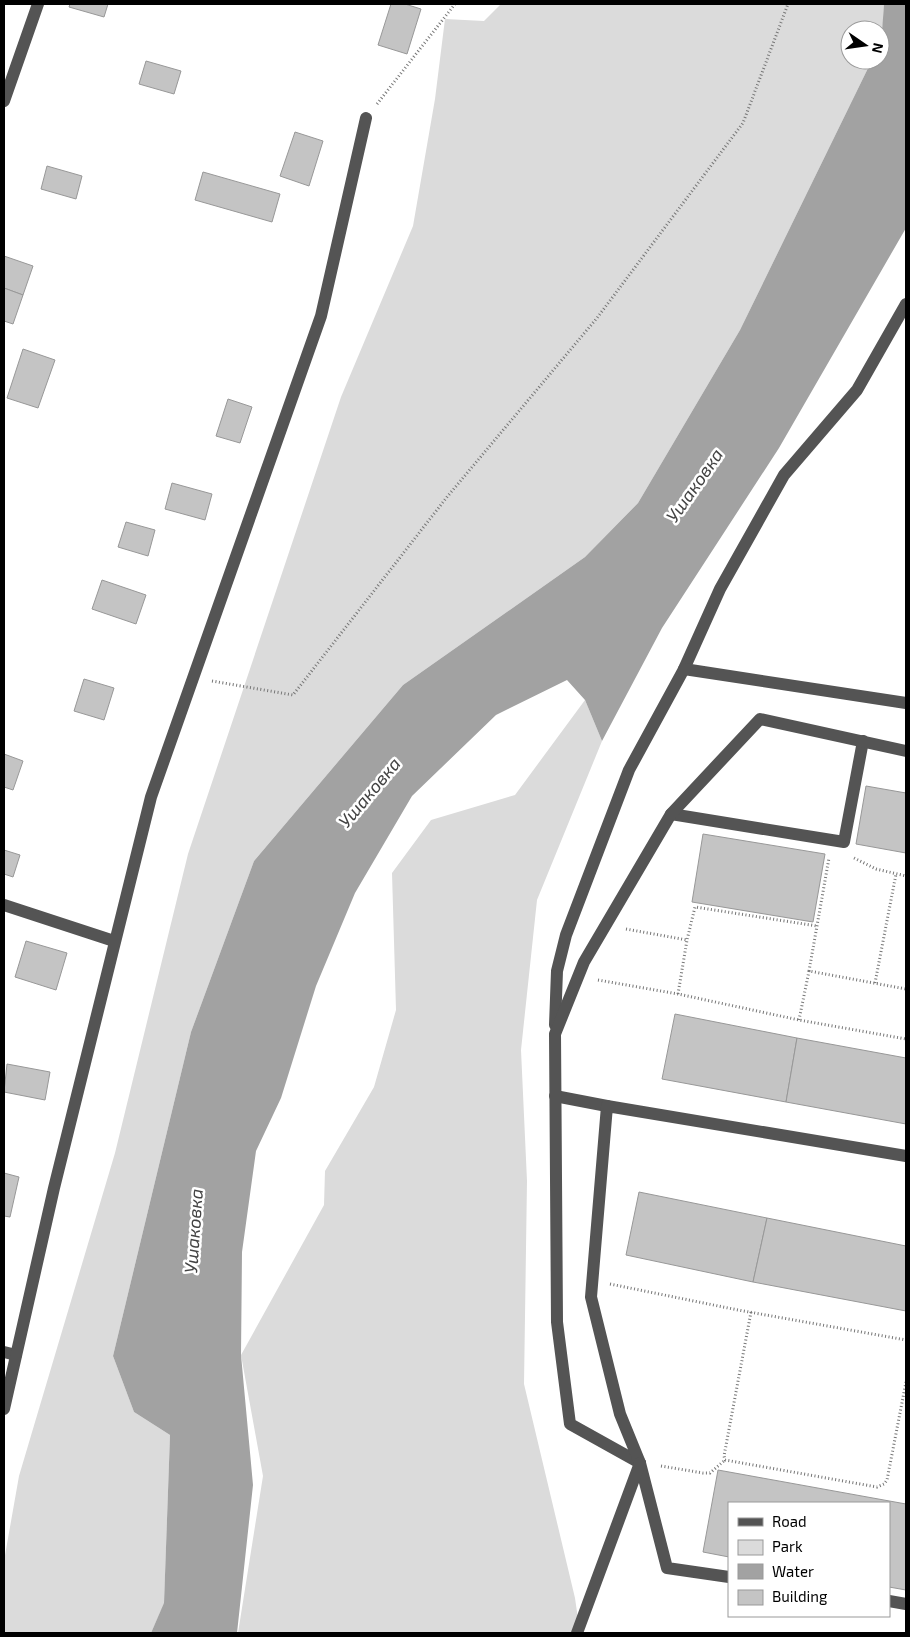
<svg xmlns="http://www.w3.org/2000/svg" width="910" height="1637" font-family="'Exo 2',sans-serif">
<rect width="100%" height="100%" fill="#fff"/>
<g fill="#dbdbdb">
<path d="M501,4H884L882,41L880,45V30H850V60H872L740,330L638,503L585,557L403,685L254,861L191,1032L113,1356L134,1412L170,1435L164,1604L151,1633H4V1561L19,1476L115,1153L188,854L341,397L413,226L435,99L445,19L484,21Z"/>
<path d="M585,700L602,741L537,900L521,1050L527,1181L524,1384L575,1598L580,1633H238L263,1476L241,1355L324,1205L325,1171L374,1087L396,1010L392,873L431,820L515,795Z"/>
</g>
<path fill="#a2a2a2" d="M884,4H906V228L779,448L662,628L602,741L585,700L567,680L496,715L412,796L355,893L316,986L281,1098L256,1151L242,1252L241,1355L253,1485L237,1633H151L164,1603L170,1435L134,1412L113,1356L191,1032L254,861L403,685L585,557L638,503L740,330L872,60H880Z"/>
<g fill="#c4c4c4" stroke="#989898">
<path d="M70,4H108L104,17L69,7Z"/>
<path d="M391,4H405L421,9L407,54L378,45Z"/>
<path d="M146,61L181,71L174,94L139,84Z"/>
<path d="M295,132L323,141L309,186L280,176Z"/>
<path d="M47,166L82,176L76,199L41,189Z"/>
<path d="M203,172L280,194L272,222L195,200Z"/>
<path d="M4,256L33,266L23,295L4,288Z"/>
<path d="M4,288L23,295L13,324L4,321Z"/>
<path d="M23,349L55,360L38,408L7,398Z"/>
<path d="M228,399L252,407L240,443L216,436Z"/>
<path d="M172,483L212,494L205,520L165,509Z"/>
<path d="M126,522L155,530L148,556L118,547Z"/>
<path d="M102,580L146,595L136,624L92,609Z"/>
<path d="M84,679L114,688L104,720L74,711Z"/>
<path d="M4,754L23,761L13,790L4,787Z"/>
<path d="M866,786L906,793V853L856,844Z"/>
<path d="M703,834L825,854L813,922L692,902Z"/>
<path d="M4,850L20,855L13,877L4,874Z"/>
<path d="M26,941L67,953L56,990L15,977Z"/>
<path d="M675,1014L797,1038L786,1102L662,1079Z"/>
<path d="M797,1038L906,1058V1124L786,1102Z"/>
<path d="M7,1064L50,1072L45,1100L4,1092Z"/>
<path d="M4,1173L19,1177L10,1217L4,1216Z"/>
<path d="M639,1192L767,1218L753,1282L626,1255Z"/>
<path d="M767,1218L906,1246V1311L753,1282Z"/>
<path d="M718,1470L906,1504V1590L889,1587V1503H729V1557L703,1552Z"/>
</g>
<g fill="none" stroke-linecap="round" stroke-linejoin="round">
<g stroke="#767676" stroke-width="3" stroke-dasharray="1 2.5" stroke-linecap="butt">
<path d="M377,104L455,4"/>
<path d="M212,681L293,695L447,497L597,318L743,123L788,4"/>
<path d="M854,858L876,869L906,876"/>
<path d="M626,929L687,940L695,907L817,926"/>
<path d="M809,971L829,858"/>
<path d="M598,980L678,994L799,1020L906,1039"/>
<path d="M875,983L896,874"/>
<path d="M678,994L687,940"/>
<path d="M799,1020L809,971L906,989"/>
<path d="M610,1284L738,1310L906,1340"/>
<path d="M751,1312L724,1456L725,1460L877,1487L884,1484L887,1480L906,1382"/>
<path d="M661,1466L703,1473H710L725,1460"/>
</g>
<g stroke="#545454" stroke-width="12">
<path d="M4,101L38,4"/>
<path d="M684,669L720,589L784,475L857,390L906,304"/>
<path d="M671,814L844,842L863,741"/>
<path d="M4,905L114,941"/>
<path d="M555,1025L557,971L566,935L629,770L684,669L906,703"/>
<path d="M555,1096L607,1106"/>
<path d="M4,1352L16,1355"/>
<path d="M4,1409L54,1188L151,797L321,316L366,118"/>
<path d="M640,1463L570,1424L557,1322L555,1034L584,962L671,814L760,719L906,751"/>
<path d="M729,1577L667,1568L640,1463L620,1414L591,1297L607,1106L906,1156"/>
<path d="M889,1601L906,1604"/>
<path d="M577,1633L640,1463"/>
</g>
</g>
<g text-anchor="middle" dominant-baseline="central" stroke-width="5" stroke-linejoin="round" paint-order="stroke">
<g font-size="18" font-style="italic" fill="#434343" stroke="#fff">
<text transform="translate(694 485) rotate(-55)">Ушаковка</text>
<text transform="translate(369 792) rotate(-50)">Ушаковка</text>
<text transform="translate(193 1231) rotate(-86)">Ушаковка</text>
</g>
</g>
<rect width="910" height="1637" fill="none" stroke="#000000" stroke-width="10"/>
<rect x="728" y="1502" width="162" height="115" fill="#ffffff" stroke="#999999"/>
<rect x="738" y="1518" width="25" height="8" fill="#545454" stroke="#999999"/>
<text x="772" y="1527" font-size="15" fill="#000000">Road</text>
<rect x="738" y="1540" width="25" height="15" fill="#dbdbdb" stroke="#999999"/>
<text x="772" y="1552" font-size="15" fill="#000000">Park</text>
<rect x="738" y="1564" width="25" height="15" fill="#a2a2a2" stroke="#999999"/>
<text x="772" y="1577" font-size="15" fill="#000000">Water</text>
<rect x="738" y="1590" width="25" height="15" fill="#c4c4c4" stroke="#999999"/>
<text x="772" y="1602" font-size="15" fill="#000000">Building</text>
<g transform="translate(865 45) rotate(103)"><circle r="24" fill="#ffffff" stroke="#999999"/>
<path d="M0-4L9 19L0 12L-9 19Z" fill="#000000"/>
<text y="-8" font-size="14" font-weight="bold" text-anchor="middle" fill="#000000">N</text>
</g>
</svg>
